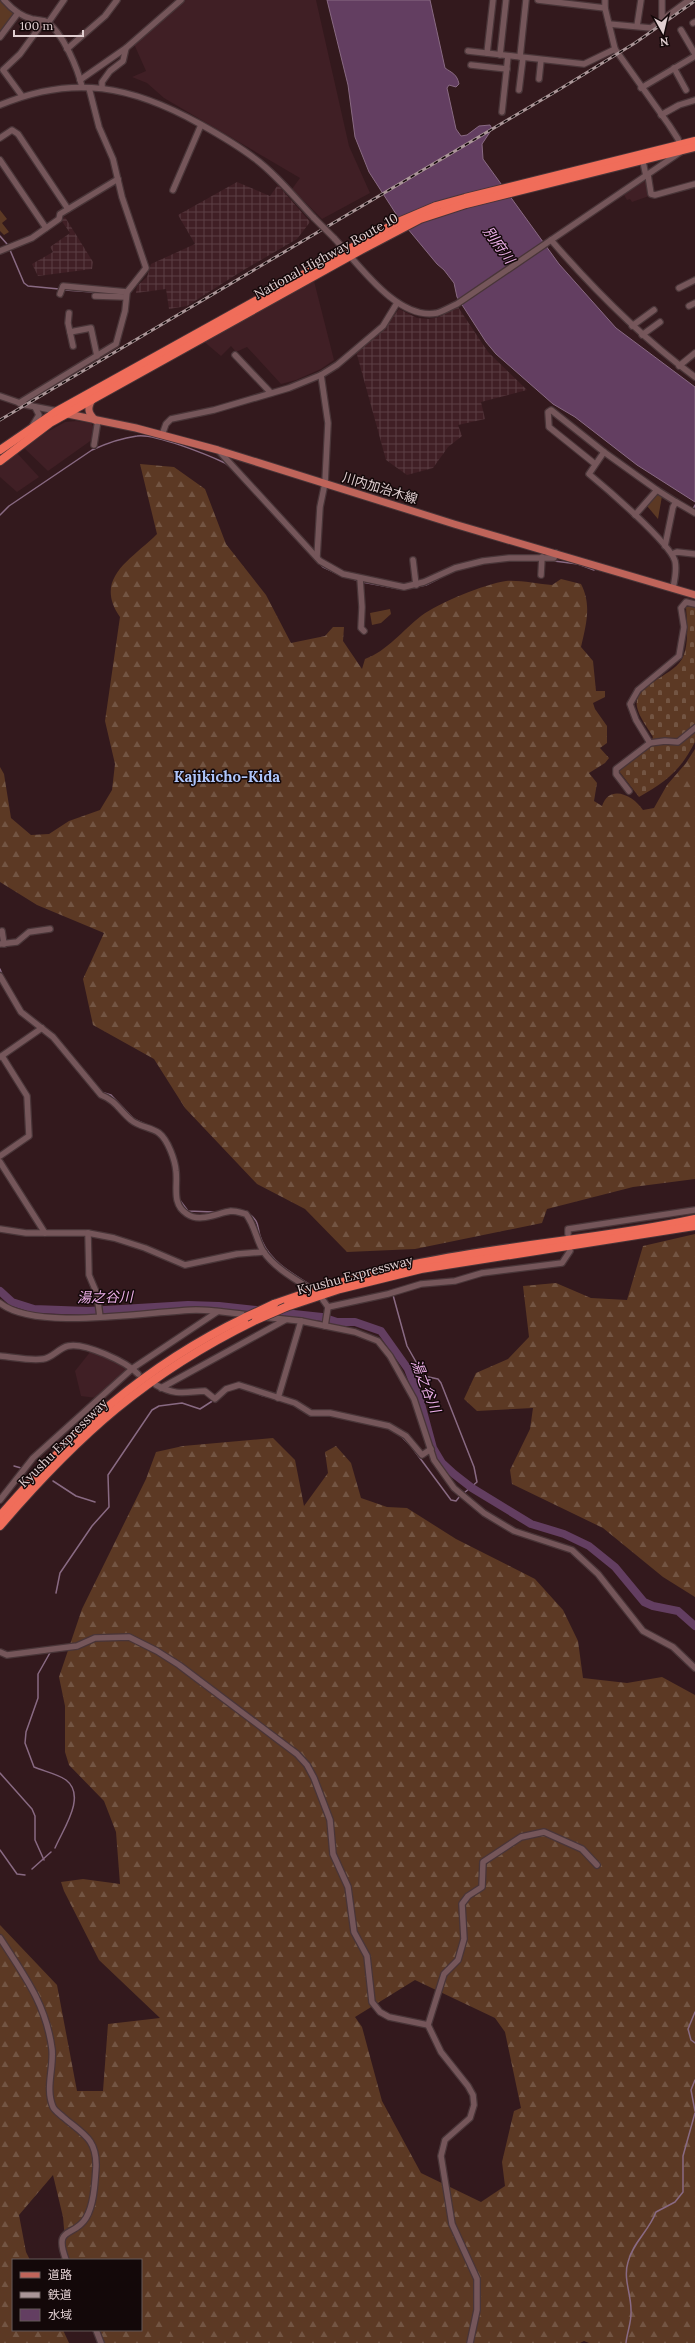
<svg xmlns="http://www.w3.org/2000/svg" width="695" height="2343" font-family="Lora,'Noto Sans JP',serif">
<defs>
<pattern id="industrial-grid" width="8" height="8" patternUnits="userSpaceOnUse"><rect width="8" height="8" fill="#401f25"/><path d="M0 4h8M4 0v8" fill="none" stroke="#5b3e44"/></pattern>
<pattern id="forest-firs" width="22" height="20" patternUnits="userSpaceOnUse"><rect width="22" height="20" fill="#5c3924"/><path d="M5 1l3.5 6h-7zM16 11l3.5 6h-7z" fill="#735543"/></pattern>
<pattern id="cemetery-stones" width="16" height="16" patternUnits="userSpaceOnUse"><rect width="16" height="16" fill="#5c3924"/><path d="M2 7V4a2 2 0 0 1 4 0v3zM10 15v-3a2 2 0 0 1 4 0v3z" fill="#735543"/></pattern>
</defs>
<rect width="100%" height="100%" fill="#33191d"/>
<g fill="#401f25">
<path d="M184,0H316L349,146L370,193L322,219L292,189L300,178L164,98L147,83L132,77L146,71L134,44Z"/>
<path d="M645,180L649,196L632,202L630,199L627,200L624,195Z"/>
<path d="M314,281L334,360L321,369L296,380L281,384L247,347L236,352L231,346L221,356L202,340Z"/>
<path d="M76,421L91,423L95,429L93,439L48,471L22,446L65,422Z"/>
<path d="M16,452L39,477L17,492L0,477V466Z"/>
<path d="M91,1351L128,1368L96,1398L81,1396L75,1371Z"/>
</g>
<g fill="url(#industrial-grid)">
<path d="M237,182L270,196L278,185L310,222L297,239L242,271L187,306L169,309L166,289L136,293L137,286L147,277L151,264L195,244L178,215Z"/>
<path d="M65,217L93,262L92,269L38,276L32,264L53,252L50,247L70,233L61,220Z"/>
<path d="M458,307L488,352L527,390L481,402L485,419L458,425L462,436L448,447L433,468L407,475L386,460L356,351L386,326L399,309L417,318L429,319L439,317Z"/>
</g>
<g fill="url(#forest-firs)" fill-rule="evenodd">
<path d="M140,464L174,467L205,489L226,544L266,595L291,643L325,636L333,627H344L343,641L362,669L365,659C387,651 403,630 421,616C438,603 485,584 506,581C520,580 538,584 552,585L561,579L581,584C592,605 586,625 581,647L593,661L596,691H605V697L593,703L595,709L607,726V743L600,748L609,758L605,763L589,773L597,783L594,801L602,806C610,783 634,796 643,810L654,808L667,785L686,763L695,749V1179L633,1187L547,1209L542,1223L415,1249L347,1252L305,1209L257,1184L185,1108L154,1059L93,1025L83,979L104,933L37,905L0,882V767L4,774L11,818L31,835L49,834L69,821L100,810L112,790L115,764L105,721L120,617C93,578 131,560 157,534Z"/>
<path d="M695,1234V1597L663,1577L603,1528L512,1484L510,1470L530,1429L533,1408L477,1411L464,1399L476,1373L508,1359L529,1337L523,1286L556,1283L591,1298L627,1300L643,1246Z"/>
<path d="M273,1438L295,1460L304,1506L328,1473L325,1452L336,1446L351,1463L361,1498L387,1507L407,1508L456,1539L535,1579L563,1610L578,1641L583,1678L627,1683L662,1677L695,1695V2343H589L584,2341L580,2343H104L99,2330H141V2260H70L66,2251L63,2217L53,2175L19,2215L26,2252L30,2260H13V2330H63L69,2343H0V1925L57,1985L77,2091H103L108,2024L160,2018L99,1960L64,1891L61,1882L83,1879L120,1884L116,1832L104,1801L69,1765L65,1752V1706L59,1677L82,1609L146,1479L156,1452L183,1446ZM415,1980L495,2018L505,2032L521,2108L514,2111L502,2162L505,2186L481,2202L421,2173L382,2101L362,2027L355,2017Z"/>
</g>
<path fill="url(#cemetery-stones)" d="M692,606L695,607V742C680,771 667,781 639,797L619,771L648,749L653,737C648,728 639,717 637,707C632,685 676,675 683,657C689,643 687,622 686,607Z"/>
<g fill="#5c3924">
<path d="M0,0L15,15L0,33Z"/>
<path d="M0,210L7,219L2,223L9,232L4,235L0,231Z"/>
<path d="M658,493L662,496L658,519L647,506Z"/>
<path d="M390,609L391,614L381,623L372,625L370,613Z"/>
</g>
<path fill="#633e61" stroke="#896a83" d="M327,0H430L445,68C452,73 457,74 459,84L456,87L449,85L447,88L456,129L461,136L467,135L479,126L490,125L492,129L482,144L483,159L559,264L616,328L695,387V502L637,465L575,417L553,404L496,354L486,342L457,297L454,283L444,270L437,264L398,217L369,172L355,137L348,85Z"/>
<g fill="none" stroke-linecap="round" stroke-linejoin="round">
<g stroke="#896a83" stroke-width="1.5">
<path d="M0,236L7,244"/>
<path d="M10,250L24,283L28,286L59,289"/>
<path d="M65,290L107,293"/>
<path d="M693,509L695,505"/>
<path d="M271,512L312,556"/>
<path d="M0,515L9,506L92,450C105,444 122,438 137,436C154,433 208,455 225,463L231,468"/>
<path d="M554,561L578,564L594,570"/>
<path d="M319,563L323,567L338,574"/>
<path d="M351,578L358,581"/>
<path d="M362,582L400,589"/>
<path d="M411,588L426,585L438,579"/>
<path d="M0,969L3,977"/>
<path d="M80,1066L89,1076"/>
<path d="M101,1092L111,1095L134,1119L149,1126"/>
<path d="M179,1172V1199L188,1211L214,1212"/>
<path d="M247,1212C263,1224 255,1227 262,1241C271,1262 293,1274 312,1286"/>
<path d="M393,1295L407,1346L424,1376L438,1379L441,1383L474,1467L477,1482L464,1493"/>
<path d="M260,1395L268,1397"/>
<path d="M401,1436L411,1446L451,1500L456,1501L460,1496"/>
<path d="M14,1466L21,1468"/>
<path d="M53,1481L76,1496L95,1502"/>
<path d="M56,1593L60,1573L92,1526L109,1507L108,1475L152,1410L159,1406L182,1403L200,1409L214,1400"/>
<path d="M51,1651L38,1674V1698L26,1732L25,1743L34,1767C43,1771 58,1774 66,1780C87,1796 63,1829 55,1848"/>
<path d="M0,1773L32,1809L35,1816V1840L44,1860"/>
<path d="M0,1850L17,1874L25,1875"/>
<path d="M32,1869L51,1852"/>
<path d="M695,2012L688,2029L691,2040L695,2043"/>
<path d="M695,2080L691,2090L695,2111"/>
<path d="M626,2343C627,2332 632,2321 631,2310C631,2293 623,2279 628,2262C633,2242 649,2231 656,2212L675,2202L683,2192V2156L695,2113"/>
</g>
<path stroke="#633e61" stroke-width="8" d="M0,1291L12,1302L34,1309L88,1311L188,1305L219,1306L322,1317L337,1322H355L381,1331L408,1369L420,1400L433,1448L442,1463L454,1474L472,1488L531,1524L564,1534L589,1546L615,1567L644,1602L653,1606L678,1611L695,1626"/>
<defs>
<g id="minor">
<path d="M4,0C11,8 20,16 32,19C37,20 43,20 47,22C63,33 78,69 82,87"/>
<path d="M538,0L605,8"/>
<path d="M662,20V0"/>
<path d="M48,23L64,0"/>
<path d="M693,23L695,22"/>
<path d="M609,24L651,28L689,0"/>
<path d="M637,26L641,0"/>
<path d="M681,30L695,54"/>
<path d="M0,37L18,13"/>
<path d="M67,49L105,16L117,0"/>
<path d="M468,51L584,64L615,49"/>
<path d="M487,53L493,0"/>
<path d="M500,55L506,0"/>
<path d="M520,57L526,0"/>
<path d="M471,65L507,69"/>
<path d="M674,68L686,90"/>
<path d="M539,79L541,60"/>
<path d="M80,80L126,48"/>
<path d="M102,88V82L110,71L123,61L126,48L181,0"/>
<path d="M641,88L695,56"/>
<path d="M519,90L523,58"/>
<path d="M22,96L3,70L20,54L44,21"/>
<path d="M0,105C74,74 132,86 200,124C218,134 237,145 254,158C276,174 295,198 314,218"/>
<path d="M502,112L508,56"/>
<path d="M661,115L679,105L695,100"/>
<path d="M0,138L12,130L18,134L68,209"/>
<path d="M642,157L646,176"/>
<path d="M0,160L46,228"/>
<path d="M648,175L651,194L655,195L695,184"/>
<path d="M173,190L201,125"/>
<path d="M334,238C358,263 397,321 437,313C444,311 450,307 457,304L682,151L678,139L669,125L615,49L605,8V0"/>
<path d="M551,240C595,291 641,337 695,377"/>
<path d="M0,251L32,238L59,219L60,214L118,179"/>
<path d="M679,288L695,280"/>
<path d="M60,294L63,286L127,292"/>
<path d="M95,296L126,297"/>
<path d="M689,306L695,303"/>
<path d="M69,313L68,323L73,346"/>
<path d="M632,326L654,310"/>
<path d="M70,332L91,328L97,356"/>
<path d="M642,335L660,322"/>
<path d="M235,355L271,393"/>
<path d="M679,366L695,353"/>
<path d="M0,396L26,405L57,411"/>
<path d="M19,403L116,344L125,311L127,292L146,268L122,197L113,159L99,127L89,88"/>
<path d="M33,425L39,415L35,407"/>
<path d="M162,435L166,424L171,419L214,410L289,388L321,375L337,365L383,326L397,303"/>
<path d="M94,445L98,420"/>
<path d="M218,450L320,561L343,574L404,587L424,582L455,568L483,561L509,558H554L556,553"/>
<path d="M604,452L657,490L635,515"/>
<path d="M595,464L549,427L548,412L551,410L604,452L589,474C606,488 669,542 675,561C677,570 675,579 673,588"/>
<path d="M657,490L676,502L673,507L665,546"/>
<path d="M676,502L695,513"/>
<path d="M672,554L677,552L695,554"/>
<path d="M317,557L320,507L325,483L328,423L321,375"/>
<path d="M413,560L416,585"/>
<path d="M541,575L542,557"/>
<path d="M360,578L362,607L361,628L364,631"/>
<path d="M695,604L686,602L681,608L684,627L679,656L638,690L630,704L636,720L650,743L665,741L678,742L695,728"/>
<path d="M629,791L616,774V769L650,743"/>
<path d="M2,931L4,944"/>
<path d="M0,944L17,942L29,932L50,929"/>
<path d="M0,976L21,1012L53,1037L101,1095C115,1100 120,1111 131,1120C139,1127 151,1127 159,1133C168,1140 175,1160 176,1171C178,1186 171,1204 187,1214C200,1223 217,1213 231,1211C236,1211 242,1213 246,1214C255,1226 256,1239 263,1251C273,1266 291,1277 306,1286"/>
<path d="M0,1057L42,1028"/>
<path d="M0,1156L29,1136L27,1096L2,1056"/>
<path d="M0,1162L45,1233"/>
<path d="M0,1229L26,1233H88L114,1238L145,1248L185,1265L237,1254L264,1252"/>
<path d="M88,1233L89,1275L97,1294L100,1317"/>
<path d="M568,1234V1229L695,1210"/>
<path d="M323,1300L328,1307"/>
<path d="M0,1303C36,1332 150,1311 196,1310C213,1310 232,1313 248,1315"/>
<path d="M328,1307L388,1294L421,1284L455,1281L482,1273L562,1263L570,1251"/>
<path d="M263,1317L301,1321L355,1332L378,1341L390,1356L414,1399L434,1460L454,1488L484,1513L514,1531L572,1550L598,1574L643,1631L673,1647L695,1668"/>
<path d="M325,1326L328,1307"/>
<path d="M0,1356C13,1357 30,1361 43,1359C52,1358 59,1348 68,1346C84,1342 127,1362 138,1374"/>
<path d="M156,1385C176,1396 185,1392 205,1391L215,1399L226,1389L239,1385L295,1403L311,1413H330L389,1426L406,1436L422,1455L431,1449"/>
<path d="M161,1388L285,1320"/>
<path d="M278,1398L301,1321"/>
<path d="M0,1500L33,1458L133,1368L217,1312"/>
<path d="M0,1652L7,1655L77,1646L95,1638L129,1637L157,1651L179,1665L297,1754L307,1765L314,1778L330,1820L333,1854L348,1887L354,1932L367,1956L372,2002L380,2012L389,2017L428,2025L441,2052L468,2086L473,2095L474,2105L470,2118L445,2140L441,2156L452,2224L477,2279V2310L470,2343"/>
<path d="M0,1938C24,1975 46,2004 52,2049C54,2068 45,2088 53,2107C55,2111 60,2114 63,2117C83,2134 97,2139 96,2167C95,2182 94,2205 86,2218C74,2238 53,2225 66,2260"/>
<path d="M428,2025L444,1974L458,1960L464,1939L462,1904L468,1896L482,1887L483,1862L521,1837L544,1832L582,1849L597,1865"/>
<path d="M96,2330L101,2343"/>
</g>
<g id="major">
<path d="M92,400C87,408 88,413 95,420"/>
<path d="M63,413L136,428L218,450L454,524L695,595"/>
</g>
<g id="highway">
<path d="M0,450L57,411L396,223L436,206L465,198L695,141"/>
<path d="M0,461L50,423L361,250L420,219L466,204L695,147"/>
<path d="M274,1304C322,1287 370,1273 420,1263C511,1244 604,1239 695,1219"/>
<path d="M286,1307L340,1289L421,1269L695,1226"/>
<path d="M0,1516C73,1431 144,1366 246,1317"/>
<path d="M0,1526C78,1435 147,1373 256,1320"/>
</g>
</defs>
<use href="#minor" stroke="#493538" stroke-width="8"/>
<use href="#major" stroke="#493538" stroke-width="9"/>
<use href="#highway" stroke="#493538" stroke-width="10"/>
<use href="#minor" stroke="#75565a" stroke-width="5.5"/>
<use href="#major" stroke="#bf645a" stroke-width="7"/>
<use href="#highway" stroke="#f06d5a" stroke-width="8"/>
<defs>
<path id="rail" d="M0,420L560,89L635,43L695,1"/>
</defs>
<use href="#rail" stroke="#aa9698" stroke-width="3"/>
<use href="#rail" stroke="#130809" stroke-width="1.5" stroke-dasharray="4.5" stroke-linecap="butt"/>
<defs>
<path id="minor-bridge" d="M314,218L334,238"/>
<g id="highway-bridge">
<path d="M246,1317L274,1304"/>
<path d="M256,1320L286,1307"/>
</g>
</defs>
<use href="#minor-bridge" stroke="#493538" stroke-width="8" stroke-linecap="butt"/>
<use href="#highway-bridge" stroke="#493538" stroke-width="10" stroke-linecap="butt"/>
<use href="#minor-bridge" stroke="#75565a" stroke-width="5.5"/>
<use href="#highway-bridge" stroke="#f06d5a" stroke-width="8"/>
</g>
<g text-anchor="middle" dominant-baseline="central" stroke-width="3" stroke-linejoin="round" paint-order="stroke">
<g font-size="13" fill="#e1cfd1" stroke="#130809">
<text transform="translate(326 256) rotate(-29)">National Highway Route 10</text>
<text transform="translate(380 488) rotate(17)">川内加治木線</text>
<text transform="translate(355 1275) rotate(-15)">Kyushu Expressway</text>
<text transform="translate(63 1443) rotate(-45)">Kyushu Expressway</text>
</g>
<g font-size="14" font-style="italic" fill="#ebaee7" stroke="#130809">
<text transform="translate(499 245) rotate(54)">別府川</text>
<text transform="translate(105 1297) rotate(-1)">湯之谷川</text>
<text transform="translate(426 1386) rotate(68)">湯之谷川</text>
</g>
<g font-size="15" font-weight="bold" fill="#aec5fa" stroke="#130809">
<text x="227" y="776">Kajikicho-Kida</text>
</g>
</g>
<rect x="12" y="2259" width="130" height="72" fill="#130809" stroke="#655859"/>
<rect x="20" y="2272" width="20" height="6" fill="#bf645a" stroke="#655859"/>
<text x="48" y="2279" font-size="12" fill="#e1cfd1">道路</text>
<rect x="20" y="2292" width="20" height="6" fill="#aa9698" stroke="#655859"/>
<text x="48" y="2299" font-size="12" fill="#e1cfd1">鉄道</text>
<rect x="20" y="2309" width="20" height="12" fill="#633e61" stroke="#655859"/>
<text x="48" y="2319" font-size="12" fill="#e1cfd1">水域</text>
<g transform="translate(663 32) rotate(172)" stroke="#130809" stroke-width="3" paint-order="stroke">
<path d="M0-3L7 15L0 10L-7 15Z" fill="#e1cfd1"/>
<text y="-6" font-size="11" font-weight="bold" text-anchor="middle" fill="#e1cfd1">N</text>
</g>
<path d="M14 30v6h69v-6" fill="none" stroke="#e1cfd1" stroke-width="2"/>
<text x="20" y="30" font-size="12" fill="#e1cfd1" stroke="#130809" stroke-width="3" paint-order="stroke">100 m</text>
</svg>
